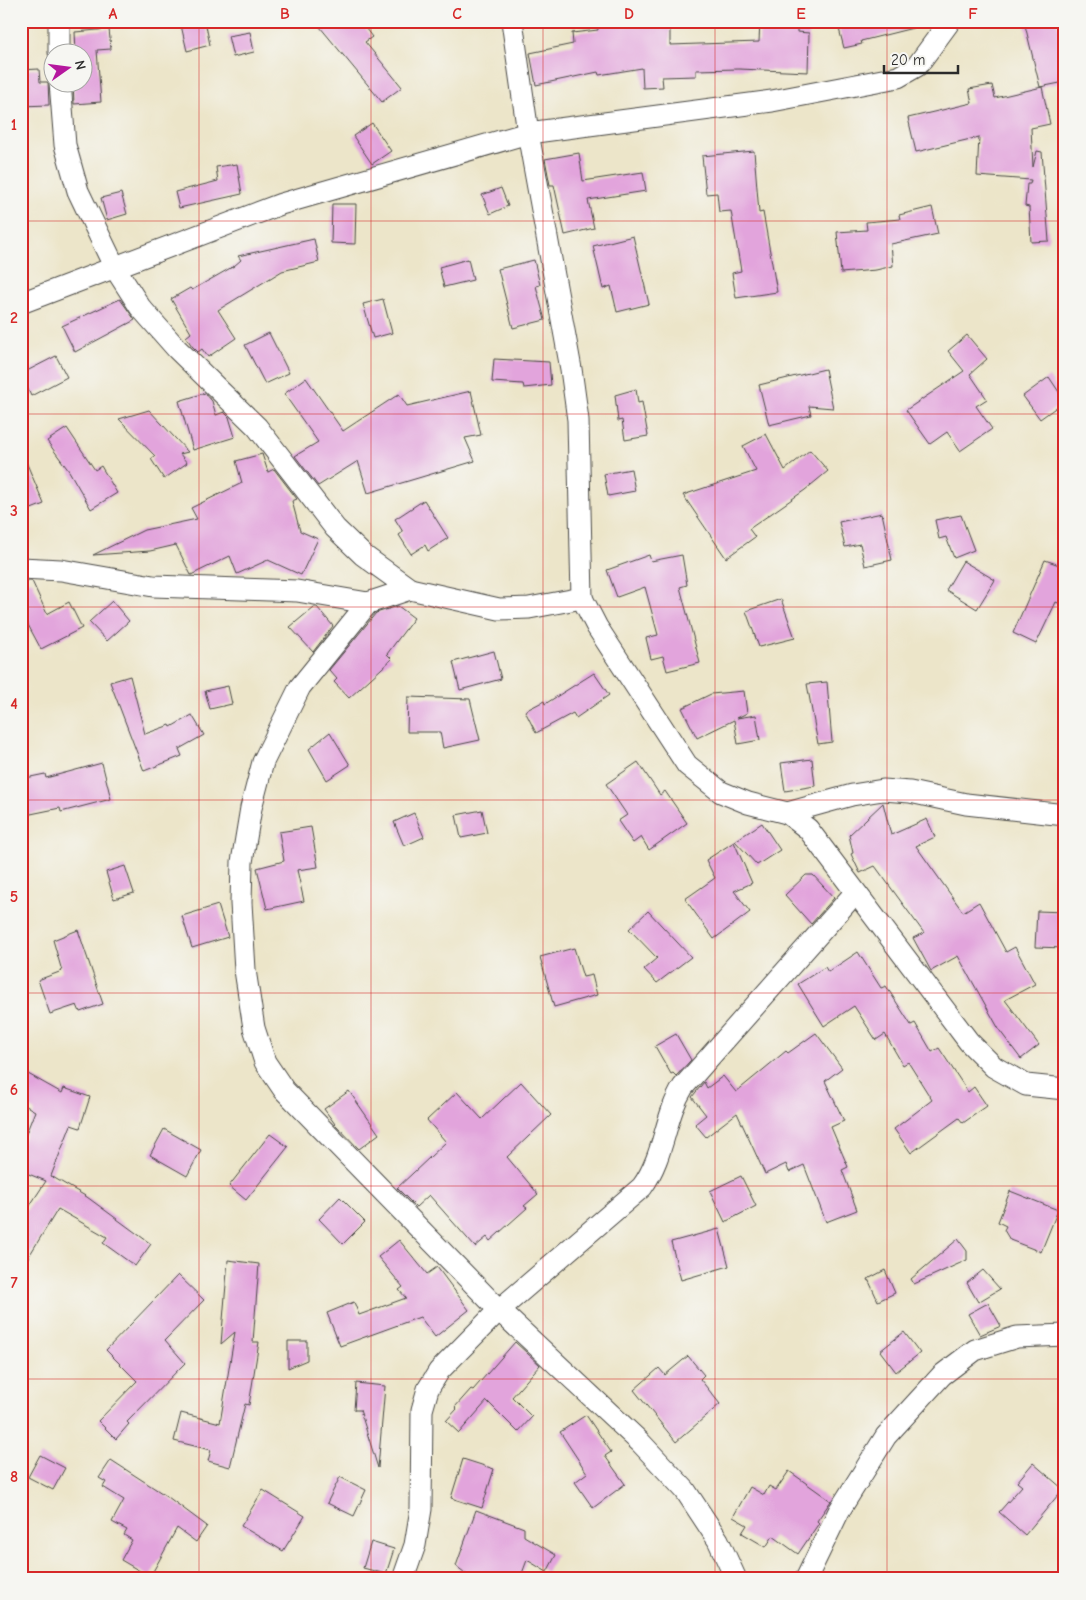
<svg xmlns="http://www.w3.org/2000/svg" width="1086" height="1600" font-family="'Comic Neue',sans-serif">
<rect width="100%" height="100%" fill="#f6f6f2"/>
<filter id="ink" filterUnits="userSpaceOnUse"><feTurbulence type="fractalNoise" baseFrequency=".02" numOctaves="2"/><feDisplacementMap in="SourceGraphic" scale="10" xChannelSelector="R" yChannelSelector="G"/><feConvolveMatrix kernelMatrix="1 2 1 2 8 2 1 2 1" color-interpolation-filters="sRGB"/></filter>
<filter id="wash" filterUnits="userSpaceOnUse"><feTurbulence type="fractalNoise" baseFrequency=".0096" numOctaves="4" result="noise"/><feDisplacementMap in="SourceGraphic" scale="20" xChannelSelector="R" yChannelSelector="G"/><feGaussianBlur stdDeviation="1.12" result="paint"/><feColorMatrix in="noise" values="0 0 0 0 0 0 0 0 0 0 0 0 0 0 0 0 0 1.4 0 .05"/><feComposite in="paint" operator="in"/></filter>
<g filter="url(#wash)">
<rect width="100%" height="100%" fill="#ece5c9"/>
<g id="blocks">
<g fill="#e2a4dc">
<path d="M180,21H205L210,45L187,51Z"/>
<path d="M315,21H360L372,37L365,42L402,87L382,102Z"/>
<path d="M597,21H670V45L759,42L760,21H797V32L809,33L808,72L739,69L696,70V76L662,77L663,87L643,88L642,68L599,75L598,72L536,85L530,53L573,44L572,33L598,30Z"/>
<path d="M837,21H912L913,28L861,41L862,44L844,48Z"/>
<path d="M1024,21H1056L1065,42V82L1040,87Z"/>
<path d="M109,29L111,49L97,50L101,102L74,104L73,82H82V52H76L75,32Z"/>
<path d="M250,32L254,52L233,57L228,36Z"/>
<path d="M39,69L40,82H48L49,105L21,106V70Z"/>
<path d="M992,85L995,98L1042,87L1050,124L1031,128L1033,167L1037,151L1042,152L1049,241L1031,242L1029,207L1025,206L1027,184H1030L1031,180L977,176L979,137L916,152L908,118L972,103L969,89Z"/>
<path d="M372,123L391,151L372,164L353,136Z"/>
<path d="M754,151L759,213L763,212L777,292L736,298L732,273L741,271L731,211L719,212L717,193L706,194L702,156Z"/>
<path d="M579,153L583,181L643,172L646,191L588,200L594,228L565,235L554,185H550L545,159Z"/>
<path d="M237,164L242,194L179,208L175,192L218,181L216,167Z"/>
<path d="M501,188L508,206L490,214L482,195Z"/>
<path d="M121,193L127,214L107,220L101,198Z"/>
<path d="M332,204H356L355,244L331,243Z"/>
<path d="M932,207L938,234L891,244L893,266L876,270L841,273L837,232L867,230L866,222L900,219L899,215Z"/>
<path d="M633,236L649,304L617,312L611,286L603,289L593,246Z"/>
<path d="M314,239L319,262L282,271L218,310L236,338L208,357L202,349L198,352L192,346L186,337L191,333L171,299L190,288L192,290L234,266L241,260L238,256Z"/>
<path d="M468,259L473,280L444,287L439,267Z"/>
<path d="M534,260L540,285L536,286L545,320L513,328L498,269Z"/>
<path d="M120,299L135,320L75,352L62,326Z"/>
<path d="M383,299L392,333L373,338L363,304Z"/>
<path d="M269,333L289,373L265,384L245,345Z"/>
<path d="M967,335L987,359L970,374L987,399L976,406L992,429L960,451L947,432L930,444L906,410L964,371L948,351Z"/>
<path d="M56,356L67,377L31,396L21,374Z"/>
<path d="M494,359L549,362L551,385L524,388L523,384L492,382Z"/>
<path d="M825,369L833,408L809,406L811,415L769,425L759,385Z"/>
<path d="M1049,377L1065,401L1040,419L1023,396Z"/>
<path d="M306,378L343,431L399,394L407,406L471,391L481,435L465,438L475,461L368,493L358,461L318,486L295,456L318,442L284,394Z"/>
<path d="M636,389L638,403L642,402L648,436L625,440L622,420L618,421L615,395Z"/>
<path d="M205,393L212,401L216,415L224,412L229,417L235,437L193,450L179,401Z"/>
<path d="M149,410L188,452L180,454L187,463L164,479L151,459L155,456L119,419Z"/>
<path d="M67,428L95,470L101,466L117,493L91,509L69,471L47,441Z"/>
<path d="M766,434L785,470L810,450L828,471L805,490L749,529L755,537L726,558L683,495L756,471L743,446Z"/>
<path d="M21,450L44,504L21,513Z"/>
<path d="M262,454L268,472L274,469L297,499L292,501L300,531L318,539L301,575L268,560L237,574L230,556L191,575L176,545L150,551L93,555L144,530L197,519L191,508L242,483L236,461Z"/>
<path d="M631,469L635,491L608,496L604,474Z"/>
<path d="M424,500L448,538L428,551L425,545L411,554L399,535L403,532L395,519Z"/>
<path d="M882,513L892,560L865,566L860,544L845,547L839,522Z"/>
<path d="M961,515L974,550L954,558L946,537L939,539L935,520Z"/>
<path d="M649,555L651,561L682,555L687,585L680,587L700,663L667,671L663,656L651,659L646,638L658,635L645,587L617,597L607,570Z"/>
<path d="M1045,560L1065,567V606L1056,602L1036,644L1013,633Z"/>
<path d="M963,561L995,580L977,609L946,590Z"/>
<path d="M21,581H32L47,614L69,602L82,628L41,649L26,621L21,624Z"/>
<path d="M781,599L795,638L759,647L746,611Z"/>
<path d="M112,601L129,621L107,641L89,622Z"/>
<path d="M398,606L414,618L387,654L392,659L349,698L334,682L337,679L329,670L376,613Z"/>
<path d="M314,607H317L333,626L313,652L290,627Z"/>
<path d="M494,651L501,679L460,690L453,662Z"/>
<path d="M594,673L609,695L576,718L573,713L536,733L525,711L544,701L545,704Z"/>
<path d="M130,676L145,734L170,725L171,727L192,715L204,735L179,749L182,756L144,771L110,682Z"/>
<path d="M827,682L832,742L818,744L807,684Z"/>
<path d="M228,686L232,704L210,709L205,691Z"/>
<path d="M744,691L747,713L737,718L756,715L760,740L738,744L734,720L697,738L682,708L711,694Z"/>
<path d="M408,697L470,699L480,740L443,748L440,732H407Z"/>
<path d="M330,732L350,765L327,780L309,749Z"/>
<path d="M812,759L815,786L785,791L781,763Z"/>
<path d="M638,762L660,795L665,791L687,823L649,850L641,837L633,843L618,821L627,815L606,784Z"/>
<path d="M102,763L111,799L61,812L60,808L21,816V779L45,774L46,778Z"/>
<path d="M883,803L891,835L927,819L935,837L916,846L963,912L979,902L1006,952L1015,947L1035,984L1005,1000L1039,1045L1021,1059L1000,1031L958,956L931,971L913,938L924,933L875,866L860,873L851,854L853,853L849,835Z"/>
<path d="M482,810L487,833L461,838L456,815Z"/>
<path d="M414,813L424,837L404,846L394,822Z"/>
<path d="M762,823L780,850L757,865L735,841Z"/>
<path d="M311,827L318,867L297,870L304,901L267,909L257,868L284,861L279,832Z"/>
<path d="M734,842L752,883L734,891L750,912L714,939L685,899L715,878L706,860Z"/>
<path d="M125,866L134,893L114,899L106,872Z"/>
<path d="M806,875H813L834,898L811,924L785,895Z"/>
<path d="M218,905L228,937L192,948L182,916Z"/>
<path d="M648,911L691,957L657,983L644,969L657,958L629,929Z"/>
<path d="M1037,911L1065,912V948L1035,947Z"/>
<path d="M78,930L103,1004L80,1012L77,1005L50,1014L38,980L62,971L53,940Z"/>
<path d="M574,948L583,977L592,975L597,995L554,1007L540,957Z"/>
<path d="M858,952L881,988L886,986L911,1025L915,1023L932,1052L939,1048L968,1092L974,1087L987,1106L963,1123L959,1118L911,1153L894,1129L932,1100L908,1062L903,1065L885,1034L876,1040L854,1006L824,1026L798,984L825,967L828,972Z"/>
<path d="M816,1033L842,1068L825,1081L844,1121L831,1127L848,1167L842,1170L857,1210L826,1222L804,1165L789,1172L786,1164L765,1174L737,1113L706,1137L695,1124L706,1115L692,1097L704,1082L707,1088L723,1076L736,1092L786,1051L788,1053Z"/>
<path d="M676,1034L691,1060L676,1076L673,1073L671,1074L655,1046Z"/>
<path d="M21,1070L62,1093L64,1088L90,1097L80,1128L71,1125L51,1176L87,1197L151,1244L135,1266L103,1243L107,1237L58,1209L21,1269V1219L46,1181L21,1171V1146L35,1111L21,1103Z"/>
<path d="M521,1082L551,1115L507,1157L538,1194L524,1206L527,1208L490,1241L487,1237L475,1247L429,1195L416,1207L397,1188L446,1142L427,1120L457,1092L482,1119Z"/>
<path d="M349,1091L379,1134L359,1149L335,1124L324,1109Z"/>
<path d="M164,1129L201,1150L187,1176L150,1155Z"/>
<path d="M270,1134L288,1147L246,1200L229,1186Z"/>
<path d="M741,1176L756,1206L725,1222L710,1191Z"/>
<path d="M1010,1191L1058,1210L1041,1252L1010,1240L1004,1230L1006,1226L998,1222Z"/>
<path d="M340,1197L365,1222L343,1244L319,1219Z"/>
<path d="M719,1229L729,1266L681,1280L671,1242Z"/>
<path d="M958,1239L967,1251V1260L914,1284L911,1279Z"/>
<path d="M399,1240L427,1274L437,1267L469,1310L435,1337L420,1317L340,1346L327,1313L354,1302L359,1315L406,1298L399,1290L403,1287L378,1257Z"/>
<path d="M228,1260L259,1264L253,1342H259L249,1405L245,1404L230,1467L208,1461L211,1450L174,1441L181,1413L220,1423L235,1332L221,1344Z"/>
<path d="M885,1270L895,1293L878,1301L868,1279Z"/>
<path d="M983,1270L1000,1289L978,1302L967,1283Z"/>
<path d="M178,1275L204,1300L165,1340L185,1363L127,1422L129,1424L116,1439L98,1421L137,1381L106,1350Z"/>
<path d="M988,1303L1001,1326L980,1335L968,1314Z"/>
<path d="M904,1332L920,1353L896,1372L880,1351Z"/>
<path d="M288,1341H307V1360L288,1368Z"/>
<path d="M515,1342L540,1365L512,1397L532,1417L518,1432L487,1401L459,1433L446,1421L457,1409L455,1407L471,1389L473,1390Z"/>
<path d="M688,1356L704,1375L700,1379L720,1404L676,1442L634,1390L659,1368L665,1375Z"/>
<path d="M356,1383L385,1386L378,1468L360,1410H354Z"/>
<path d="M586,1415L611,1452L605,1456L625,1484L593,1508L575,1482L587,1473L560,1432Z"/>
<path d="M40,1455L65,1468L53,1490L28,1477Z"/>
<path d="M463,1459L494,1469L482,1508L451,1498Z"/>
<path d="M111,1460L168,1497L207,1526L196,1542L177,1528L150,1577L121,1560L132,1540L124,1535L127,1530L112,1522L124,1500L103,1487L106,1482L99,1478Z"/>
<path d="M1033,1463L1063,1489L1025,1535L999,1512L1022,1486L1017,1482Z"/>
<path d="M789,1471L831,1501L817,1521L819,1523L798,1554L773,1536L766,1547L742,1533L747,1525L733,1517L750,1487L764,1495L769,1486L776,1490Z"/>
<path d="M340,1477L366,1490L354,1516L327,1503Z"/>
<path d="M263,1490L305,1516L283,1551L241,1526Z"/>
<path d="M476,1510L524,1528V1536L556,1555L547,1572L527,1560L520,1579H473L456,1566Z"/>
<path d="M371,1542L394,1549L386,1574L363,1568Z"/>
</g>
</g>
</g>
<g filter="url(#ink)">
<use href="#blocks" fill-opacity="0" stroke="#484743" stroke-width="1"/>
<g fill="none" stroke-linecap="round" stroke-linejoin="round">
<defs>
<g id="minor">
<path d="M512,21L528,133L571,369L578,420L582,598"/>
<path d="M59,52V21"/>
<path d="M60,82L65,145L78,191L115,268L140,307L177,349L257,427L335,528L363,555L410,589"/>
<path d="M21,303L281,204L528,133L772,101L898,77L917,66L950,21"/>
<path d="M21,568L61,570L153,586L297,591L368,603L410,589L499,609L529,608L582,598L597,627L687,765L721,792L748,803L787,813L808,829L969,1042L994,1067L1026,1085L1065,1089"/>
<path d="M368,603L300,687L263,762L251,808L242,862L241,903L245,970L254,1028L265,1062L284,1090L499,1310L640,1442L685,1490L718,1540L736,1579"/>
<path d="M787,813L852,795L883,790L910,792L966,804L1065,815"/>
<path d="M403,1579L415,1545L421,1509L422,1410L428,1389L439,1371L499,1310L642,1187C665,1155 664,1118 683,1087L855,893"/>
<path d="M806,1579L839,1511L886,1436L942,1375L975,1350L1017,1337L1065,1335"/>
</g>
</defs>
<use href="#minor" stroke="#484743" stroke-width="23"/>
<use href="#minor" stroke="#fff" stroke-width="21"/>
</g>
</g>
<path fill="none" stroke="#d62828" stroke-width="1" stroke-opacity="0.55" d="M199,21V1579M371,21V1579M543,21V1579M715,21V1579M887,21V1579M21,221H1065M21,414H1065M21,607H1065M21,800H1065M21,993H1065M21,1186H1065M21,1379H1065"/>
<rect width="1086" height="1600" fill="none" stroke="#f6f6f2" stroke-width="55"/>
<g transform="translate(68 68) rotate(76)"><circle r="24" fill="#f6f6f2" stroke="#a5a5a2"/>
<path d="M0-4L9 19L0 12L-9 19Z" fill="#b5179e"/>
<text y="-8" font-size="14" font-weight="bold" text-anchor="middle" fill="#2b2b2b">N</text>
</g>
<path d="M884 65v8h74v-8" fill="none" stroke="#2b2b2b" stroke-width="2.5"/>
<text x="891" y="65" font-size="15" fill="#2b2b2b" stroke="#f6f6f2" stroke-width="4" paint-order="stroke">20 m</text>
<rect x="28" y="28" width="1030" height="1544" fill="none" stroke="#d62828" stroke-width="2"/>
<g font-size="16" text-anchor="middle" font-weight="bold" fill="#d62828">
<text x="113" y="19">A</text>
<text x="285" y="19">B</text>
<text x="457" y="19">C</text>
<text x="629" y="19">D</text>
<text x="801" y="19">E</text>
<text x="973" y="19">F</text>
<text x="14" y="130">1</text>
<text x="14" y="323">2</text>
<text x="14" y="516">3</text>
<text x="14" y="709">4</text>
<text x="14" y="902">5</text>
<text x="14" y="1095">6</text>
<text x="14" y="1288">7</text>
<text x="14" y="1482">8</text>
</g>
</svg>
